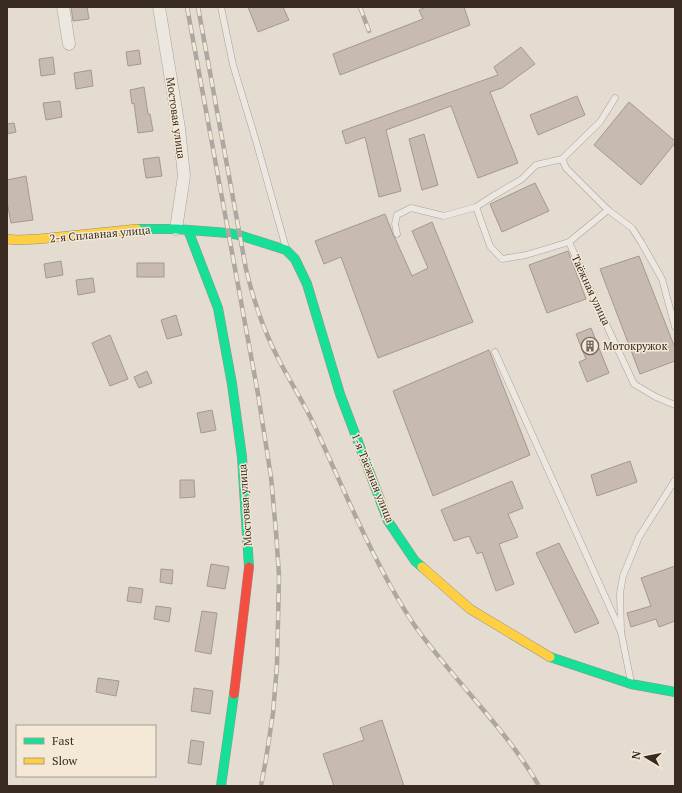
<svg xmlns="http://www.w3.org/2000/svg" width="682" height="793" font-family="'PT Serif',serif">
<rect width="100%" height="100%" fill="#e4dcd0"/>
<g fill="#c7bbb1" stroke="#a5988f">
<path d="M71,7H87L89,19L73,21Z"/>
<path d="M248,7H283L289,20L258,32Z"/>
<path d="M426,7H464L470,25L340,75L333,54L423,19L419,10Z"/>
<path d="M521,47L535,64L502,88L490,92L518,163L478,178L451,106L386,130L401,191L379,197L365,137L346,144L342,131L498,75L494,67Z"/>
<path d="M139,50L141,64L128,66L126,52Z"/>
<path d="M53,57L55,74L41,76L39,59Z"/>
<path d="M91,70L93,86L76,89L74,73Z"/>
<path d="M144,87L148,114H150L153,131L138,133L134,103L132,104L130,90Z"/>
<path d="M577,96L585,115L538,135L530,115Z"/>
<path d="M60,101L62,117L46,120L43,103Z"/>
<path d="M629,102L675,141V143L641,185L594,145Z"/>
<path d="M14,123L16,132L7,134V124Z"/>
<path d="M424,134L438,185L422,190L409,139Z"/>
<path d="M159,157L162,176L146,178L143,159Z"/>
<path d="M26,176L33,220L11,223L7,202V180Z"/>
<path d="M535,183L549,211L502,232L490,204Z"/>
<path d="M385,214L391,229L393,235L395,238L412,276L428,268L412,231L432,222L473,322L378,358L341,257L324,264L315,241Z"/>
<path d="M568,251L586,299L547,313L529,265Z"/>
<path d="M639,256L675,348V361L640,374L600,269Z"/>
<path d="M61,261L63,275L46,278L44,264Z"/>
<rect x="137" y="263" width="27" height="14"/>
<path d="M93,278L95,292L78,295L76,280Z"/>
<path d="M176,315L182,335L167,339L161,320Z"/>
<path d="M591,328L609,373L587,382L579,362L586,359L576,334Z"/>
<path d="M110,335L128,379L110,386L92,343Z"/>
<path d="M489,350L530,455L433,496L393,391Z"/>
<path d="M147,371L152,383L139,388L134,377Z"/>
<path d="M212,410L216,430L201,433L197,413Z"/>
<path d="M630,461L637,482L597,496L591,475Z"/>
<path d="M180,480H194L195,497L180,498Z"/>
<path d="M512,481L523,508L508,514L518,537L499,544L514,584L496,591L482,552L477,554L469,536L454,541L441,510Z"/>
<path d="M559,543L599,623L575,633L536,553Z"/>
<path d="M211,564L229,567L225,589L207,586Z"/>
<path d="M675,566V621L659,627L656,619L631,627L627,613L651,606L641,578Z"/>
<path d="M161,569L173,570L172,584L160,582Z"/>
<path d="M129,587L143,589L141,603L127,601Z"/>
<path d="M156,606L171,608L169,622L154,619Z"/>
<path d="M202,611L217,613L211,654L195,651Z"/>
<path d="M98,678L119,681L116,696L96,692Z"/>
<path d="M194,688L213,691L210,714L191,711Z"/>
<path d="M382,720L404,786H334L323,754L364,740L360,728Z"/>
<path d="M191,740L204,742L201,765L188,763Z"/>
</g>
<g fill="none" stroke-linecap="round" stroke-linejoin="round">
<defs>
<g id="lane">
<path d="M221,7L233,65L256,141L286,248"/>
<path d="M615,98L600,122L562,159L566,168L608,210L632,228L641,242L662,279L675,327"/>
<path d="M476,207L490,246L502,259L526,255L569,242L608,210"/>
<path d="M397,234L395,224L397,215L411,208L444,216L476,207L493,196L522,179L536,165L562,159"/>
<path d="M569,242L599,309L634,384L656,397L675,405"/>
<path d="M495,352L621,632"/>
<path d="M631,682L621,632L620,593L623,576L639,537L675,480"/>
</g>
<g id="street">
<path d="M63,7L69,44"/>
<path d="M159,7L179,128L184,176L176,229"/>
</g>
<g id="fast">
<path d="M137,229H176L228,233L239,235L286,250L295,259L307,284L340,394L388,521L415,561L422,567"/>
<path d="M188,230L218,308L232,384L242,457L249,567"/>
<path d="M550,657L631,684L675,692"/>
<path d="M221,786L234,694"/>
</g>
<g id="slow">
<path d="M7,239L16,240L39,239L137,229"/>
<path d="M422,567L470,609L550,657"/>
</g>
<path id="jam" d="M234,694L249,567"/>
</defs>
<use href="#lane" stroke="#aaa298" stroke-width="7"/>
<use href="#street" stroke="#aaa298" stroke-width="13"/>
<use href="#fast" stroke="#999188" stroke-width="10"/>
<use href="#slow" stroke="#999188" stroke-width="10"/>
<use href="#jam" stroke="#999188" stroke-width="10"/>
<use href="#lane" stroke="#ece8e1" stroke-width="6"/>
<use href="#street" stroke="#ece8e1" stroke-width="12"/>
<use href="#fast" stroke="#16e098" stroke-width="9"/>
<use href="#slow" stroke="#ffcf43" stroke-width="9"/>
<use href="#jam" stroke="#f24e42" stroke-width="9"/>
<defs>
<g id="rail">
<path d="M187,7L258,394L271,477L276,532L279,575L278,622L277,665L273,713L266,759L261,786"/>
<path d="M198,7L246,269C254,303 264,332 280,362C292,385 306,406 316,429C340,481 362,535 390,585C398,599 406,613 415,626C454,681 505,727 539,786"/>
<path d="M360,7L369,31"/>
</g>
</defs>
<use href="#rail" stroke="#ada7a1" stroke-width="4.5"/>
<use href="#rail" stroke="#f4e9d7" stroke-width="3" stroke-dasharray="9" stroke-linecap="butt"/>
</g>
<defs>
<symbol id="building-ring" viewBox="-11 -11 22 22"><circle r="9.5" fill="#f4e9d7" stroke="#74685e" stroke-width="1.5"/><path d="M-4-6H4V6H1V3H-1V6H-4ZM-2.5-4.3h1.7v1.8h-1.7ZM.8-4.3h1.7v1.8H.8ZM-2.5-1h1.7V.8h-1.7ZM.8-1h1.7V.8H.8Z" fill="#74685e"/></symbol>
</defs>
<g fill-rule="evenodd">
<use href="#building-ring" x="580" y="336" width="20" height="20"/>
</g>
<g text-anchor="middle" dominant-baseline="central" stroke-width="3" stroke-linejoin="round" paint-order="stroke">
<g font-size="11" fill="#382a21" stroke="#f4e9d7">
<text transform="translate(176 118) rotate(82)">Мостовая улица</text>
<text transform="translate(100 234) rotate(-5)">2-я Сплавная улица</text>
<text transform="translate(591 290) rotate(65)">Таёжная улица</text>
<text transform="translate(373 478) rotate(68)">1-я Таёжная улица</text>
<text transform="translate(245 505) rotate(-94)">Мостовая улица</text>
</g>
<g font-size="11" fill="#382a21" stroke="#f4e9d7" text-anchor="start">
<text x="603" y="346">Мотокружок</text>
</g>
</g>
<rect width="682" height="793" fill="none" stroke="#382a21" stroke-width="16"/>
<rect x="16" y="725" width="140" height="52" fill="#f4e9d7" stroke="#a99d8e"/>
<rect x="24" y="738" width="20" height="6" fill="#16e098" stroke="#a99d8e"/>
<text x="52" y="745" font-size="12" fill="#382a21">Fast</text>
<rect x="24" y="758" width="20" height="6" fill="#ffcf43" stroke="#a99d8e"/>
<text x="52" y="765" font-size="12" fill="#382a21">Slow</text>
<g transform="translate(646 757) rotate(280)" stroke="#f4e9d7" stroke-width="3" paint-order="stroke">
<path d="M0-3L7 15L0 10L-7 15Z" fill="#382a21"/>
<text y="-6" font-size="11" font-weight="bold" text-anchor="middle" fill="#382a21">N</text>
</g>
</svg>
